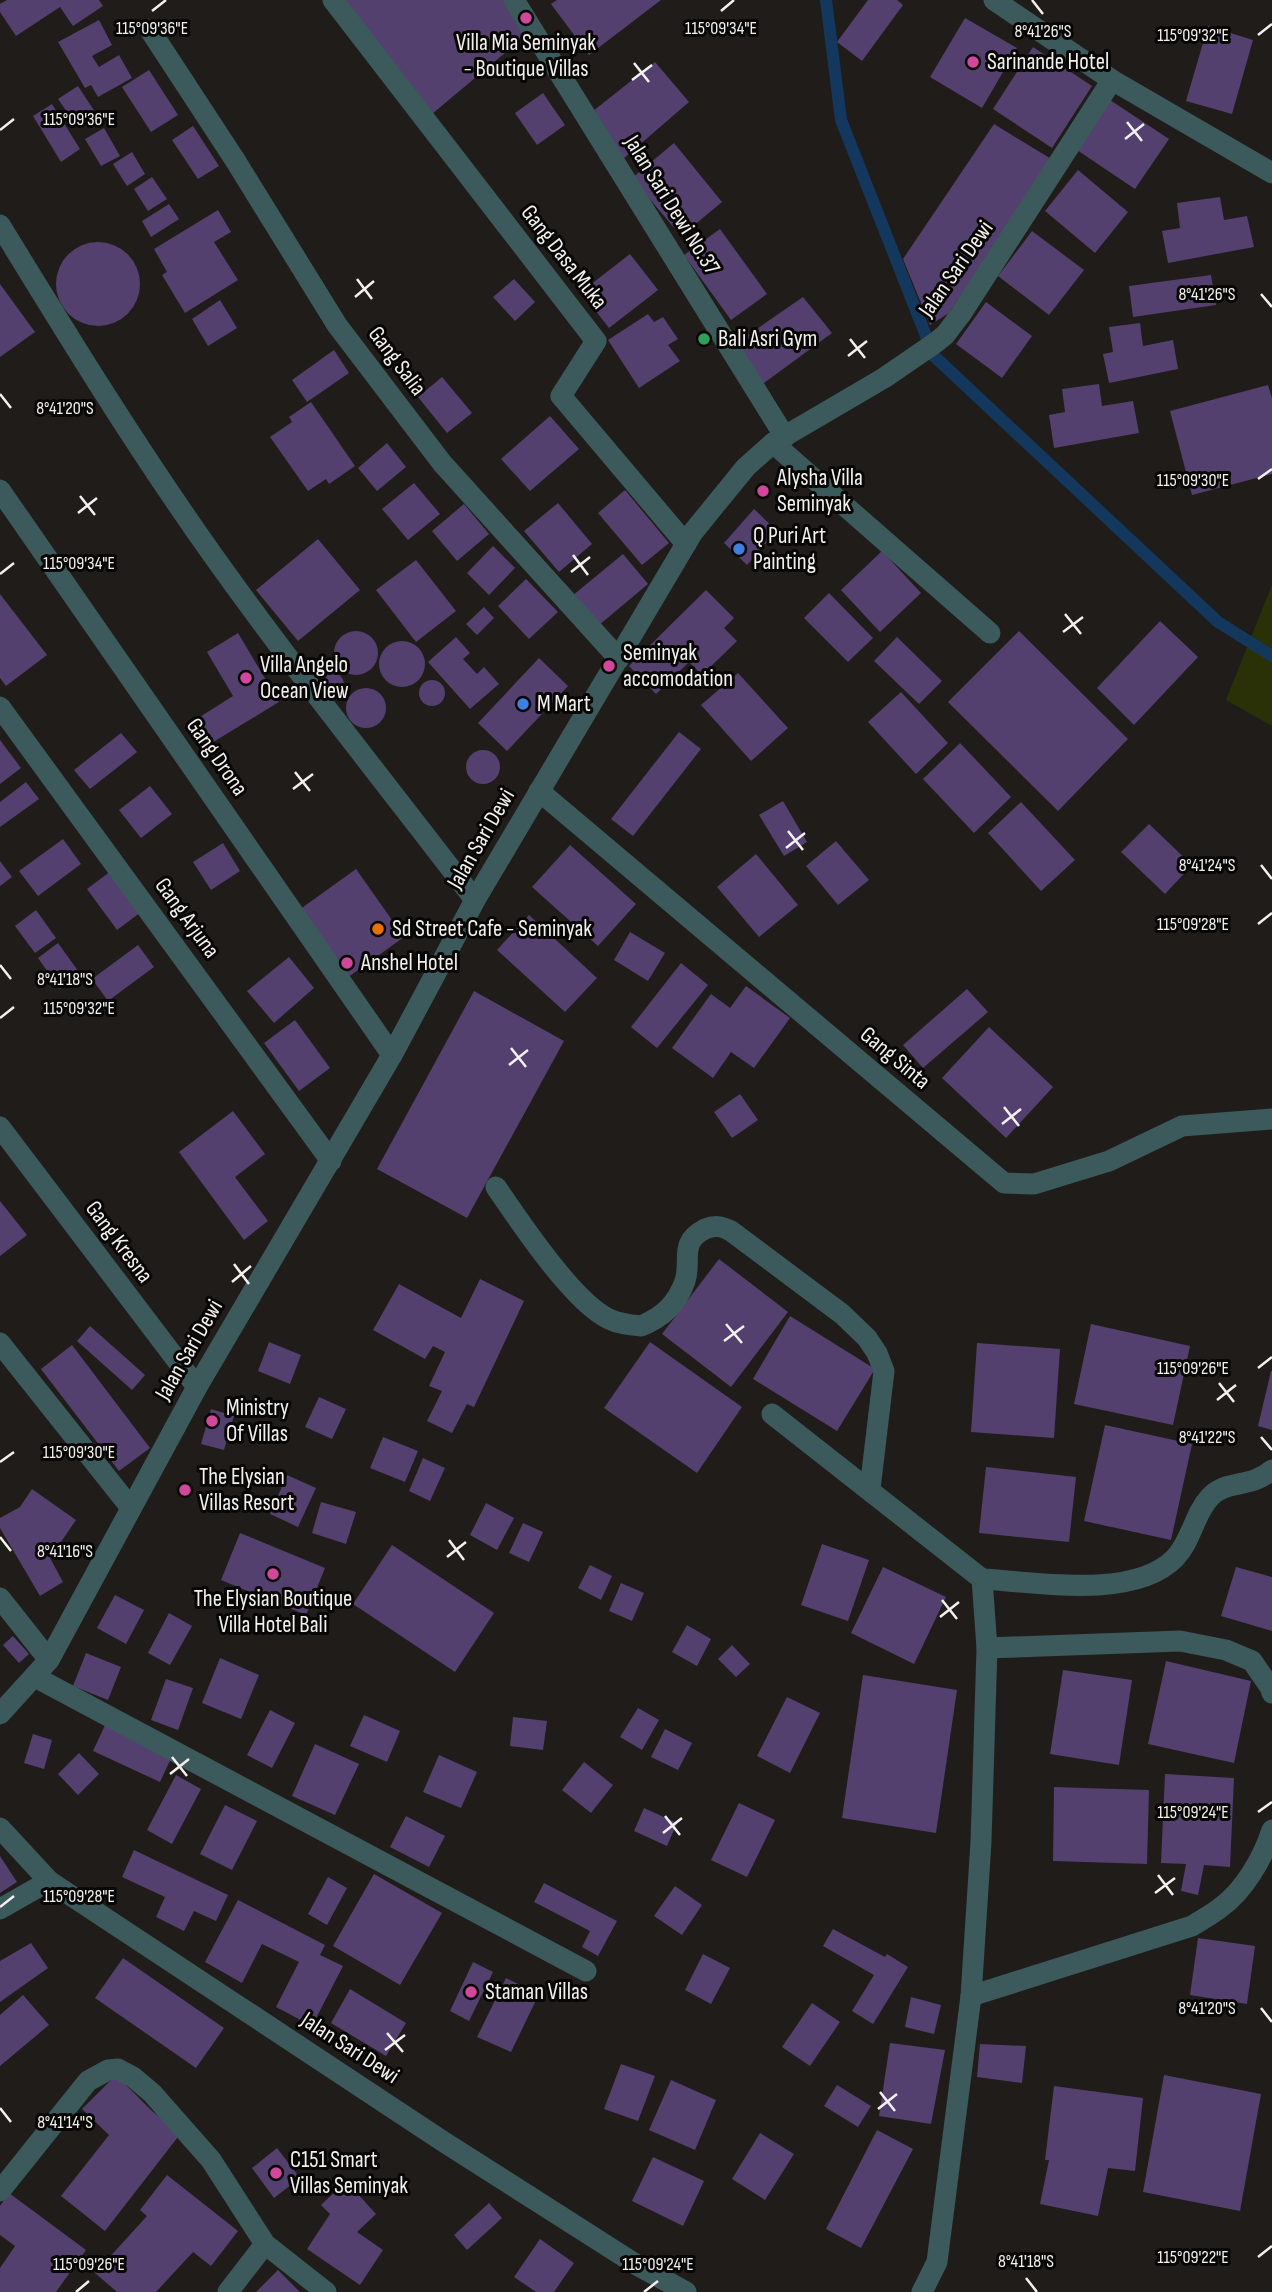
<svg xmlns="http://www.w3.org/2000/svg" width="1272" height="2292" font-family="'Sofia Sans Condensed',sans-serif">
<rect width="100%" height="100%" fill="#1f1c19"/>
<path fill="#2b3107" d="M1272,585V726L1226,700Z"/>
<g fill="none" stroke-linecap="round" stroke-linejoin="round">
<path stroke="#14385d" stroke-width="12" d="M826,0L841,120L934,356L1218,622L1272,656"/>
</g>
<g fill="#53406e">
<path d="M7,0H99L103,6L73,26L60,7L16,36L0,12V4Z"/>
<path d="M345,0H507L529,33L432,114Z"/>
<path d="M557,0H661L589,55L551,4Z"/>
<path d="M868,0H897L903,5L862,61L837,42Z"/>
<path d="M965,18L1017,48L982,108L930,77Z"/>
<path d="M99,20L112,45L92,56L99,67L119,55L132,78L98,97L91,85L85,88L58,42Z"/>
<path d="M1208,26L1253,40L1232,114L1186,101Z"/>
<path d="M1033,47L1092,86L1052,148L993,109Z"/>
<path d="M655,62L689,102L623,159L593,111Z"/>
<path d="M149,70L178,115L151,132L122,87Z"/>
<path d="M78,86L95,112L76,125L58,99Z"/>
<path d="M543,93L565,125L537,145L515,113Z"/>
<path d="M1110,100L1169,139L1135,189L1077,150Z"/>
<path d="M52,104L80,149L61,162L33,116Z"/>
<path d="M994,124L1053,160L949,313L930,325L903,259Z"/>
<path d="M193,126L219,166L198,179L172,140Z"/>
<path d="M104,128L120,156L101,166L85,139Z"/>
<path d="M674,143L722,202L681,236L632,178Z"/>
<path d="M132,152L145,174L127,186L113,164Z"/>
<path d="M1078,170L1128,212L1095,253L1045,211Z"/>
<path d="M152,177L167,199L148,211L134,189Z"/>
<path d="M1220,197L1224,220L1247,216L1254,247L1168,263L1162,231L1180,228L1177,203Z"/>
<path d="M169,204L179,219L151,237L142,221Z"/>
<path d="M218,210L231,232L214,242L238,280L185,313L162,275L167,272L154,249Z"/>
<path d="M720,229L767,294L731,320L684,255Z"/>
<path d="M1032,231L1084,270L1049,315L998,276Z"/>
<circle cx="98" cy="284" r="42"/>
<path d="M630,254L658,290L609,328L581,292Z"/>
<path d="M1211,275L1216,305L1133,317L1129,286Z"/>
<path d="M514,279L535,302L515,321L493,297Z"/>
<path d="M0,284L35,332L0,357Z"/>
<path d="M803,297L832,333L760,386L735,344Z"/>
<path d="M220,300L237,328L208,346L192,319Z"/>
<path d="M986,302L1032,336L1002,378L956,344Z"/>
<path d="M648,314L654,322L663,317L678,339L668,345L680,361L639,388L608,340Z"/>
<path d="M1140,323L1143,346L1173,340L1178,369L1109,383L1103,354L1113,352L1109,327Z"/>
<path d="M334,350L349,373L307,402L292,380Z"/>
<path d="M442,377L472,413L447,433L418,397Z"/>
<path d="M1099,384L1102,406L1133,401L1139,433L1054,448L1049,415L1065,412L1062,389Z"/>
<path d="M1268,385L1272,398V474L1192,495L1170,411Z"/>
<path d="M311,402L355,466L329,484L326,479L308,491L270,437L292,422L289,417Z"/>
<path d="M550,416L579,449L530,491L501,459Z"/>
<path d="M387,443L406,467L377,491L358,468Z"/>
<path d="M414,483L440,514L408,540L382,509Z"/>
<path d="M625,490L669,543L642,565L598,513Z"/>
<path d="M558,503L592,544L559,572L524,531Z"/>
<path d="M464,504L489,534L457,561L432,531Z"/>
<path d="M754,509L777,531L747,565L724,543Z"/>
<path d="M318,539L360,590L298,641L256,590Z"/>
<path d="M493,546L515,568L489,595L467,573Z"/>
<path d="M882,551L921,593L880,632L841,590Z"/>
<path d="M623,554L648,584L598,626L572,596Z"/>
<path d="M416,560L456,611L416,642L376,590Z"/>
<path d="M526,579L558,612L529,639L498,606Z"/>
<path d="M706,590L734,618L724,628L737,641L702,675L689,662L656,694L629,666Z"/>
<path d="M829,593L873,638L848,662L804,618Z"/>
<path d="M0,594L47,655L6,686L0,678Z"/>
<path d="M484,607L494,618L477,635L466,624Z"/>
<path d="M1160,621L1198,657L1134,725L1097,688Z"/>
<path d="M1019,631L1128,739L1058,811L948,702Z"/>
<circle cx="356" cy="653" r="22"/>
<path d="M238,633L279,702L210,744L195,720L233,696L207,652Z"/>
<path d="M456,637L470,653L463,659L477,674L484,667L499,684L470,709L428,662Z"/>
<path d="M897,637L942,681L919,704L874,661Z"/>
<circle cx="402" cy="664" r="23"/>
<path d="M539,658L568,686L507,751L478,723Z"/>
<circle cx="331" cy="685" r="13"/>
<path d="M738,673L788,728L751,761L701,705Z"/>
<circle cx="432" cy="693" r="13"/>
<circle cx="366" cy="708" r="20"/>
<path d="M901,692L948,743L916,774L868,722Z"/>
<path d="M679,732L701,749L633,836L611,819Z"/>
<path d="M121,733L137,752L90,789L74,770Z"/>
<path d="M0,740L21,768L0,784Z"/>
<path d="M960,743L1011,797L974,833L923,779Z"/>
<circle cx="483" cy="767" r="17"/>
<path d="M26,782L39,799L0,827V802Z"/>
<path d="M150,786L172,814L141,838L119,810Z"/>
<path d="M783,801L807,842L784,856L759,815Z"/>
<path d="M1021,802L1075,860L1041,891L988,833Z"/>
<path d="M1149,824L1192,865L1165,894L1121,852Z"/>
<path d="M63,839L81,864L38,896L19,871Z"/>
<path d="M836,841L869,880L838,905L806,866Z"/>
<path d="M223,843L240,871L211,890L193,862Z"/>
<path d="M570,845L636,904L598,946L532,887Z"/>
<path d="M756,854L798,905L759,937L717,887Z"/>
<path d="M0,861L12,877L0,886Z"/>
<path d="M356,869L404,937L347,978L299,910Z"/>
<path d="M111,871L141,912L117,930L87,889Z"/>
<path d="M36,910L56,938L35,953L15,926Z"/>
<path d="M529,915L597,978L565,1012L497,950Z"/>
<path d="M630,932L665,953L648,981L614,960Z"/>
<path d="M58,943L81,975L60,989L38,958Z"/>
<path d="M138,945L154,967L108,1001L92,979Z"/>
<path d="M289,957L314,988L274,1023L247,991Z"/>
<path d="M681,963L708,985L657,1048L631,1027Z"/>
<path d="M746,986L790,1018L754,1068L731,1052L713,1078L672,1048L711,994L730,1008Z"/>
<path d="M967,989L988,1012L923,1068L903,1045Z"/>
<path d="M474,991L564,1041L467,1218L377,1169Z"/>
<path d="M295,1020L330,1068L299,1091L264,1043Z"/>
<path d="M989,1027L1053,1087L1006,1138L942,1078Z"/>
<path d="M740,1094L758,1120L732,1138L714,1112Z"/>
<path d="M233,1111L265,1154L235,1177L268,1221L244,1240L179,1152Z"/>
<path d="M0,1201L27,1235L0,1256Z"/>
<path d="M719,1259L788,1312L731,1387L662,1334Z"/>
<path d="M480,1279L524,1301L474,1407L467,1404L452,1433L427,1421L442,1391L429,1386L445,1352L433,1346L425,1359L373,1330L399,1284L461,1318Z"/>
<path d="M790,1316L875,1369L837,1431L753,1379Z"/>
<path d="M1091,1324L1190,1346L1173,1425L1074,1404Z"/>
<path d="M90,1326L145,1375L132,1390L77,1341Z"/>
<path d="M269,1342L301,1355L290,1384L258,1371Z"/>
<path d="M650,1342L742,1407L697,1473L604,1408Z"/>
<path d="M977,1343L1060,1349L1054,1438L971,1432Z"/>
<path d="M72,1345L150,1448L119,1471L41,1369Z"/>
<path d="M1271,1371H1272V1430L1258,1426Z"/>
<path d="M319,1397L346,1409L332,1439L305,1427Z"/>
<path d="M211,1409L234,1416L224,1450L201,1444Z"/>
<path d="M1105,1425L1192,1444L1171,1540L1084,1521Z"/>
<path d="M383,1437L418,1451L405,1482L370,1468Z"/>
<path d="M423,1458L445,1468L430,1501L409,1491Z"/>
<path d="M986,1467L1076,1477L1069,1542L979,1533Z"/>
<path d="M287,1475L316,1488L298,1527L270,1514Z"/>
<path d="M32,1489L76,1520L50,1558L63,1582L40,1596L0,1528V1518L20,1507Z"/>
<path d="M321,1502L356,1512L346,1544L312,1533Z"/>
<path d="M486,1503L514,1518L497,1550L470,1535Z"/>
<path d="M523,1523L543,1532L529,1562L509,1553Z"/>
<path d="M240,1533L325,1568L306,1615L221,1580Z"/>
<path d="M822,1544L869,1560L848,1621L801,1605Z"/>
<path d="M392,1545L494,1613L455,1672L353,1604Z"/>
<path d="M590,1565L612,1576L601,1600L578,1588Z"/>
<path d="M883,1567L946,1597L914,1664L851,1633Z"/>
<path d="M1236,1567L1272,1577V1631L1221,1616Z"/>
<path d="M621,1583L644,1593L632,1621L609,1611Z"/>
<path d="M115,1595L144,1610L126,1644L97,1628Z"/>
<path d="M169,1613L192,1626L170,1665L148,1653Z"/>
<path d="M687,1625L711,1639L697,1666L672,1652Z"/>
<path d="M13,1636L29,1654L19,1663L3,1645Z"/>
<path d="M732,1645L750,1664L736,1677L718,1659Z"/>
<path d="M86,1653L121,1667L108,1700L73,1686Z"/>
<path d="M220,1658L259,1675L241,1719L202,1703Z"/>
<path d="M1166,1661L1251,1681L1234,1763L1148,1744Z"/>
<path d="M1063,1670L1132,1680L1119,1765L1050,1754Z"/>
<path d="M863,1675L957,1690L936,1833L842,1818Z"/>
<path d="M166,1679L193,1688L178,1730L151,1720Z"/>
<path d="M787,1697L820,1713L790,1773L757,1756Z"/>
<path d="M638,1708L659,1720L642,1750L620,1737Z"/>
<path d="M270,1710L295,1723L272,1768L247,1755Z"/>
<path d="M364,1715L400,1731L387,1762L350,1746Z"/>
<path d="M513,1717L547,1721L543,1750L510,1746Z"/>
<path d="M106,1723L173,1754L160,1782L93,1751Z"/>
<path d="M665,1729L692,1743L678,1770L651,1757Z"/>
<path d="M33,1734L52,1740L44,1769L24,1763Z"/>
<path d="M315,1744L359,1764L335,1815L292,1796Z"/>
<path d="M79,1753L99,1774L78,1795L58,1774Z"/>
<path d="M439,1755L477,1772L461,1808L423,1792Z"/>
<path d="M584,1762L613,1785L591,1813L562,1790Z"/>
<path d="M1165,1774L1234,1778L1230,1867L1204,1865L1198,1895L1181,1891L1186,1864L1161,1863Z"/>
<path d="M176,1775L201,1789L172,1844L147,1830Z"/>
<path d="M1054,1787L1149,1790L1147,1864L1053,1861Z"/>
<path d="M739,1803L775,1820L747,1877L711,1860Z"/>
<path d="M225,1805L257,1821L232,1870L200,1854Z"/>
<path d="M644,1808L677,1823L667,1846L634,1831Z"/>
<path d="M406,1816L445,1836L429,1867L390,1847Z"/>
<path d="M134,1850L228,1895L216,1921L194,1911L184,1931L156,1917L165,1897L122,1877Z"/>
<path d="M0,1856L17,1882L0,1893Z"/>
<path d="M374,1874L442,1913L400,1985L333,1946Z"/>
<path d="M328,1877L347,1888L327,1925L308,1914Z"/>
<path d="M544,1883L617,1921L598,1956L582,1947L590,1931L534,1902Z"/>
<path d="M675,1886L702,1905L682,1935L654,1916Z"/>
<path d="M238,1900L325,1945L320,1955L343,1966L312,2026L276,2007L299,1962L262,1944L242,1983L205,1962Z"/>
<path d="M833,1929L885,1957L887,1954L908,1967L873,2024L852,2011L874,1975L823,1946Z"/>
<path d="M1198,1938L1255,1946L1247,2004L1190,1995Z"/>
<path d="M31,1943L48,1968L0,2002V1961Z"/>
<path d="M703,1954L730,1968L711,2004L685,1990Z"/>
<path d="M123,1958L224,2028L196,2068L95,1998Z"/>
<path d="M473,1962L493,1972L469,2021L450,2011Z"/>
<path d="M506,1978L539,1994L511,2052L477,2037Z"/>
<path d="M350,1989L406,2023L386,2056L331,2023Z"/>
<path d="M23,1995L49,2025L0,2066V2015Z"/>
<path d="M911,1997L941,2005L934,2034L905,2027Z"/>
<path d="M812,2003L840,2022L810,2066L782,2047Z"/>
<path d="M890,2043L945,2050L931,2124L879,2116Z"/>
<path d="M980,2044L1026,2046L1022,2083L977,2077Z"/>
<path d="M621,2064L655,2076L638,2121L604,2109Z"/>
<path d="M116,2075L152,2111L181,2133L105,2231L61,2196L109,2135L82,2109Z"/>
<path d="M1164,2075L1261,2094L1240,2211L1143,2192Z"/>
<path d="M671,2080L716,2100L695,2150L649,2130Z"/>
<path d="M837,2085L871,2106L858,2127L824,2106Z"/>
<path d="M1054,2086L1143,2098L1135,2171L1108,2168L1098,2216L1040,2204L1049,2160H1045Z"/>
<path d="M877,2130L913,2149L861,2248L826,2229Z"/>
<path d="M760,2133L794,2154L765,2200L732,2179Z"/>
<path d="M277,2148L300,2178L274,2198L252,2168Z"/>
<path d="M653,2157L704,2181L683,2226L632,2201Z"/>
<path d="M167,2175L238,2231L211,2266L193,2252L156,2292H117L95,2273L147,2216L140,2210Z"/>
<path d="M346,2181L376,2214L357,2232L383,2250L360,2285L307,2249L330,2214L321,2205Z"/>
<path d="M9,2193L86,2250L56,2292H0V2268L15,2246L0,2235V2206Z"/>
<path d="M489,2203L502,2218L467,2250L454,2235Z"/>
<path d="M540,2239L574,2263L554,2292H536L514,2277Z"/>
<path d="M278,2270L300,2292H256Z"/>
</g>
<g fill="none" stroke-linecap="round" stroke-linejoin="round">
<g stroke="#3c595b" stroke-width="21">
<path d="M333,0L596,341L561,396L686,544"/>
<path d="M514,0L785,437"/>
<path d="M994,0L1112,80L1272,173"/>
<path d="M150,30L235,160L337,325L442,463L619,659"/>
<path d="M0,225C68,336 136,447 212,554C296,672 387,785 475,900"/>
<path d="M773,443L990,633"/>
<path d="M0,490L392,1055"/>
<path d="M0,707L331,1161"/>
<path d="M539,791L1004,1183L1034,1184L1109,1161L1182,1126L1272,1119"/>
<path d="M0,1127L197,1387"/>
<path d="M496,1187C520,1222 573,1302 609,1319C619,1324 630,1325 641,1326C663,1317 677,1304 685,1281C692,1260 678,1243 705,1229C715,1225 721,1226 731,1231L842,1314L867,1338L877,1353L884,1371L870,1489"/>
<path d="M0,1343L131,1508"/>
<path d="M772,1414L982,1579L987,1648L981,1842L971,1996L937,2262L922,2292"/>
<path d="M982,1579C1036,1582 1134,1600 1175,1558C1192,1540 1194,1514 1210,1497C1227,1479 1250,1489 1272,1470"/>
<path d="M0,1598L49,1660"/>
<path d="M987,1648L1180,1641L1226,1650L1252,1661L1270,1687L1272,1693"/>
<path d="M35,1677L586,1971"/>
<path d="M0,1714L49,1660L197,1387L392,1055L475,900L693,532L746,467L773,443L884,378L935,343L945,335L961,314L1112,80"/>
<path d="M0,1828L49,1881L444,2142L637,2265L686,2292"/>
<path d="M0,1909L49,1881"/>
<path d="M971,1996L1192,1926C1201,1920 1211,1915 1220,1908C1244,1891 1263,1858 1272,1830"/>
<path d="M0,2191L88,2081L108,2070L118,2069L133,2077L152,2093L211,2160L265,2244L326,2292"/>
<path d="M228,2292L265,2244"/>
</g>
</g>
<path fill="none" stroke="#f3f1ef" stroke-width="2.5" d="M1032,0L1043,14M152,11L166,0M721,11L734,0M1258,35L1272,24M634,63L649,82M632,80L652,65M1127,122L1142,141M0,130L14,119M1125,139L1144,124M357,279L372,299M1261,294L1272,307M355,297L374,281M850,339L865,358M848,356L867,341M0,394L11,408M1258,479L1272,469M80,496L95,515M78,513L97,498M573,555L588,575M571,572L590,557M0,574L14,563M1065,614L1081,634M1063,632L1083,617M295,772L310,791M293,789L313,774M788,831L803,850M786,848L805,833M1261,865L1272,879M1258,924L1272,913M0,965L11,979M0,1018L14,1007M511,1048L526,1067M509,1065L528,1050M1004,1107L1019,1126M1002,1124L1021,1109M234,1264L249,1284M232,1282L251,1266M726,1324L742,1343M724,1341L744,1326M1258,1368L1272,1357M1219,1383L1234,1402M1217,1400L1236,1385M1261,1437L1272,1450M0,1462L14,1452M0,1537L11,1551M449,1540L464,1560M447,1557L466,1542M942,1600L957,1619M940,1617L959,1602M172,1757L187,1776M170,1774L189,1759M1258,1812L1272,1802M665,1816L680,1835M663,1833L682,1818M1158,1875L1173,1895M1155,1893L1175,1878M0,1907L14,1896M1261,2008L1272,2022M387,2033L403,2052M385,2050L405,2035M880,2092L895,2111M0,2108L11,2122M878,2109L897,2094M1258,2257L1272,2246M1026,2278L1037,2292M76,2292L89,2281M644,2292L658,2281"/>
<g fill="#d1479c" stroke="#080706" stroke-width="2.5">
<circle cx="526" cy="18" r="7"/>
<circle cx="973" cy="62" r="7"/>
<circle cx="763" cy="491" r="7"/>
<circle cx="609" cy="666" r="7"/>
<circle cx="246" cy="678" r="7"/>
<circle cx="347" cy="963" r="7"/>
<circle cx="212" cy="1421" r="7"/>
<circle cx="185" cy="1490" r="7"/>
<circle cx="273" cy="1574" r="7"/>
<circle cx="471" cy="1992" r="7"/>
<circle cx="276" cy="2173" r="7"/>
</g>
<circle fill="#2e9e5b" stroke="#080706" stroke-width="2.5" cx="704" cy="339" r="7"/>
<g fill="#3f7fe0" stroke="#080706" stroke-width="2.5">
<circle cx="739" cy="549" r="7"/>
<circle cx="523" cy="704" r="7"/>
</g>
<circle fill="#e8710a" stroke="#080706" stroke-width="2.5" cx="378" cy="929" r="7"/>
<g text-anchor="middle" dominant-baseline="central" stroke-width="6" stroke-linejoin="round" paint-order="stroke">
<g font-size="23" fill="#f3f1ef" stroke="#080706" text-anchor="start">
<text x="526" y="43" text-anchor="middle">Villa Mia Seminyak<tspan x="526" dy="26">- Boutique Villas</tspan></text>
<text x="987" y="62">Sarinande Hotel</text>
<text x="718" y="339">Bali Asri Gym</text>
<text x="777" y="478">Alysha Villa<tspan x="777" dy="26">Seminyak</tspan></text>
<text x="753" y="536">Q Puri Art<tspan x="753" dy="26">Painting</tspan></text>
<text x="623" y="653">Seminyak<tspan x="623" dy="26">accomodation</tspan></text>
<text x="260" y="665">Villa Angelo<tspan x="260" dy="26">Ocean View</tspan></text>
<text x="537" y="704">M Mart</text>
<text x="392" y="929">Sd Street Cafe - Seminyak</text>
<text x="361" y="963">Anshel Hotel</text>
<text x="226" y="1408">Ministry<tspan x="226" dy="26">Of Villas</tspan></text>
<text x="199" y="1477">The Elysian<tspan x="199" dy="26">Villas Resort</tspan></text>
<text x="273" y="1599" text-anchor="middle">The Elysian Boutique<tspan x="273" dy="26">Villa Hotel Bali</tspan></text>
<text x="485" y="1992">Staman Villas</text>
<text x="290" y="2160">C151 Smart<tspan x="290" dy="26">Villas Seminyak</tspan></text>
</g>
<g font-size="23" fill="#f3f1ef" stroke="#080706">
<text transform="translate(672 205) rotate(58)">Jalan Sari Dewi No.37</text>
<text transform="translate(564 257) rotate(52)">Gang Dasa Muka</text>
<text transform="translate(956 269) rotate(-55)">Jalan Sari Dewi</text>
<text transform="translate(397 361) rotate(53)">Gang Salia</text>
<text transform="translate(217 757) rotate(55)">Gang Drona</text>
<text transform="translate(481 839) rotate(-60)">Jalan Sari Dewi</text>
<text transform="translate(187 918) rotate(54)">Gang Arjuna</text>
<text transform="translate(895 1058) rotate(40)">Gang Sinta</text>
<text transform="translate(119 1242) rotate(53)">Gang Kresna</text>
<text transform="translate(189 1350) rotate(-60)">Jalan Sari Dewi</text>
<text transform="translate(350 2048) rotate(33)">Jalan Sari Dewi</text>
</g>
</g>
<g font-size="18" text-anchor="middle" fill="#f3f1ef" stroke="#080706" stroke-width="6" stroke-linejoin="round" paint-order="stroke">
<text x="152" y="34">115°09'36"E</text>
<text x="721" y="34">115°09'34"E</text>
<text x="1043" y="37">8°41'26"S</text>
<text x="1193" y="41">115°09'32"E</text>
<text x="79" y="125">115°09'36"E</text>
<text x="1207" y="300">8°41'26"S</text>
<text x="65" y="414">8°41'20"S</text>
<text x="1193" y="486">115°09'30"E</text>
<text x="79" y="569">115°09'34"E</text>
<text x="1207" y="871">8°41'24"S</text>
<text x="1193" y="930">115°09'28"E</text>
<text x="65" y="985">8°41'18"S</text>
<text x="79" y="1014">115°09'32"E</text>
<text x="1193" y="1374">115°09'26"E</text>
<text x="1207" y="1443">8°41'22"S</text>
<text x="79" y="1458">115°09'30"E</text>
<text x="65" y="1557">8°41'16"S</text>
<text x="1193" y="1818">115°09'24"E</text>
<text x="79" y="1902">115°09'28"E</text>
<text x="1207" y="2014">8°41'20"S</text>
<text x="65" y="2128">8°41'14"S</text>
<text x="1193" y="2263">115°09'22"E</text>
<text x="1026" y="2267">8°41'18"S</text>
<text x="89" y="2270">115°09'26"E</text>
<text x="658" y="2270">115°09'24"E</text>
</g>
</svg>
